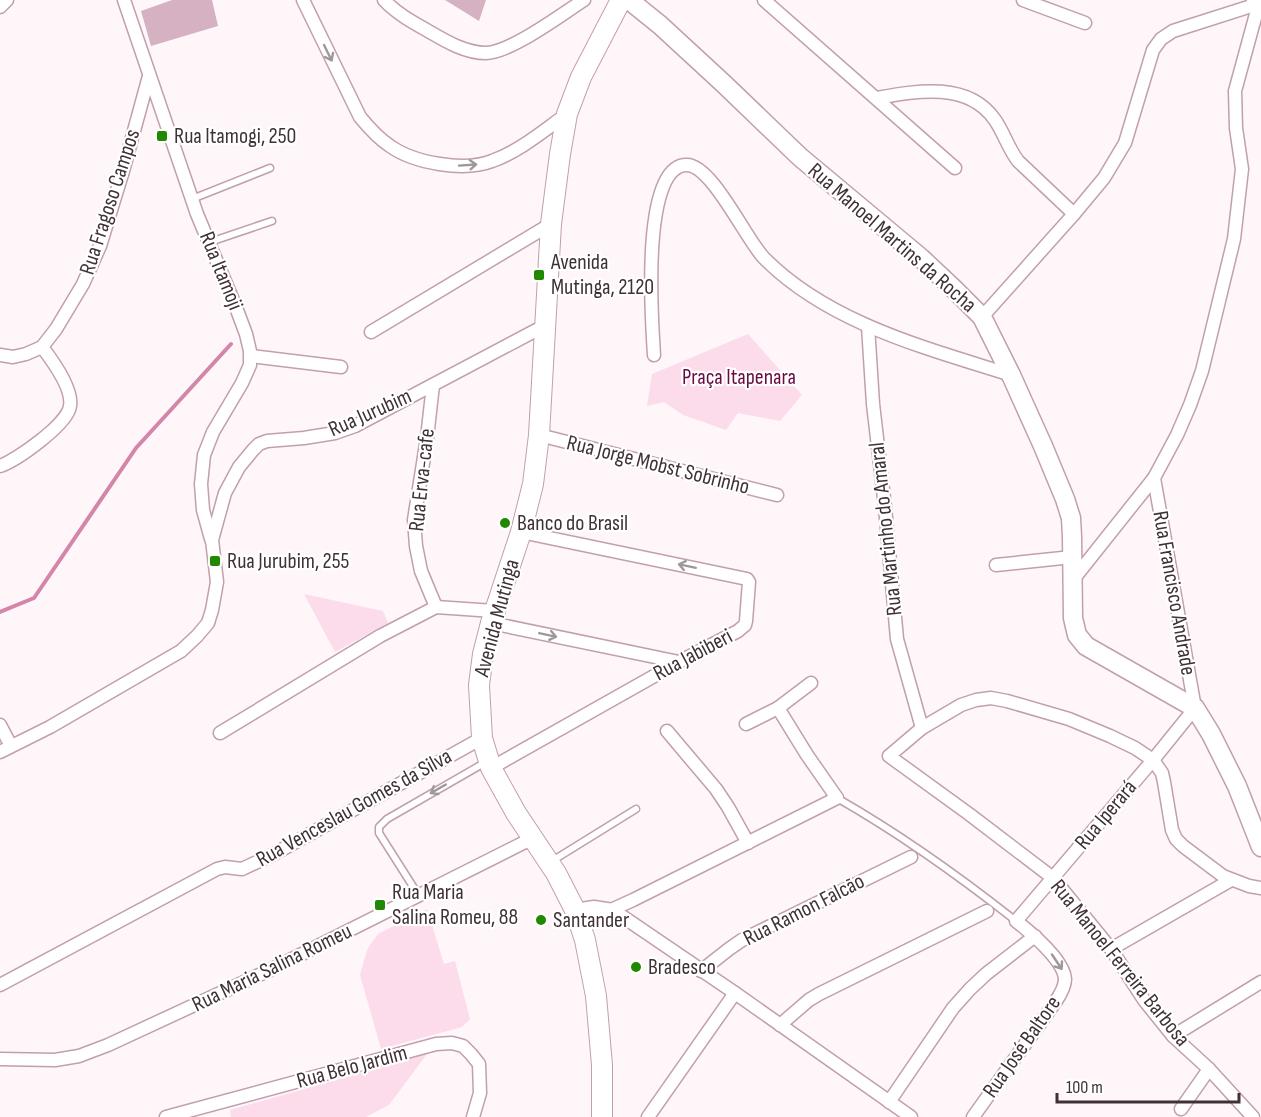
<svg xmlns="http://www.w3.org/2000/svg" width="1261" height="1117" font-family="'Sofia Sans Condensed',sans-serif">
<rect width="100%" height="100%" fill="#fef6f9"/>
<g fill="#fcdcea">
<path d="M748,334L802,395L780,421L738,413L726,430L683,415L664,402L647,406L652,374Z"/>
<path d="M304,594L383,611L388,623L335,652Z"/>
<path d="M427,909L444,964L455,961L470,1019L462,1027L381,1049L360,975L364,960L368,948L378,934Z"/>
<path d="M427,1054L389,1105L366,1117H231L230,1110Z"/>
</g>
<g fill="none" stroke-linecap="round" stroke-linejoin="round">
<path stroke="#d486aa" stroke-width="4" d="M0,612L34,598L136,448L231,344"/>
</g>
<g fill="#d5b1c1">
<path d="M172,0H212L218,26L151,46L141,11Z"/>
<path d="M445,0H486L479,21Z"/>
</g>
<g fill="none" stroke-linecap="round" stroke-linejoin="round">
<defs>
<g id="service">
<path d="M192,199L270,168"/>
<path d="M210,242L272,221"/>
<path d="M837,798C900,834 959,876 1016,921"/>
<path d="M552,861L636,809"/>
<path d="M419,896L379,833V827L387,819L486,762"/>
</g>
<g id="minor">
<path d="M124,0L197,214L237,310L246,334L250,351V365L242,383L213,432L204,455L201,484L203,510L211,539"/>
<path d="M303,0L360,117C369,128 378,138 390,146C414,163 464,172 492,161C520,151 543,131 567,114"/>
<path d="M384,0C397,14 414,23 430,32C447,42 466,53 486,53C510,53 562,14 584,0"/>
<path d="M764,0L955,168"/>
<path d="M1023,0L1085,23"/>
<path d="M0,7L7,0"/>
<path d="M877,98C916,91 968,81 995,120C1004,133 1008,148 1018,161L1074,214"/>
<path d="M982,317L1074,214L1104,178L1125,143L1153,50L1161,39L1173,31L1261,3"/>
<path d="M868,326L873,404L885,507L897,639L922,728"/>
<path d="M371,332L551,224"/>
<path d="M0,355L13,357L26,354L42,347L56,329L83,284L100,246L123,171L149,76"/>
<path d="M654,355C652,324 640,164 687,165C712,165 747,241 764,258C828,323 926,348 1011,375"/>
<path d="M251,356L341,367"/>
<path d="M433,385L427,438L414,520L416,546L421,571L436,607"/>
<path d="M539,435L777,495"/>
<path d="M0,466C17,460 68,424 70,406C73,389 52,360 42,347"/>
<path d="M996,565L1072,557"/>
<path d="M1072,581L1154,478L1177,435L1190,405L1202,371L1234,239L1242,169L1236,128L1235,91L1259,3L1253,0"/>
<path d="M491,623L679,662"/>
<path d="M746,724L778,708L811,683"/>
<path d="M0,725L11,746"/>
<path d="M667,731L716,789L728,807L748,843"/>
<path d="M220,733L380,636L436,607L494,611"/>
<path d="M0,752L50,727L181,651L197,636L208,623L212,610L217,582L212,540L225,493L239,467L253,450L259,444L267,441L304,438L335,433L355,426L546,325"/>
<path d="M491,768L679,662L738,631L745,625L746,621L749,582L747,579L521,532"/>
<path d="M575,910L594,907L613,910L735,993L911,1117"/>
<path d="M580,924L633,900L837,798L807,755L778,708"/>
<path d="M1111,949L1231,880"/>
<path d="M701,971L729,949L742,940L911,857"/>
<path d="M0,985L217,869L225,867L242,869L274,854L482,738"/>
<path d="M780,1025L809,1000L819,994L987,911"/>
<path d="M1173,1036L1261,982"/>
<path d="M0,1059L55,1060L79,1056L108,1045L272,969L533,838"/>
<path d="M889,1102L953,1008L970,989L986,974L1035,936"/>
<path d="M1181,1109L1209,1069"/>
<path d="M166,1117L436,1044L452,1043L463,1046L471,1054L479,1064L480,1093L473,1117"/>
<path d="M648,1117L735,993"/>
<path d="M973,1117L1056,1001C1060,995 1065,987 1065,979C1064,960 1030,932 1016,921L1153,760L1195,708L1154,478"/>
<path d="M1253,1117L1209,1069L1173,1036L1144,1000L1111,949L1053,878L969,814L889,756L922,728L961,705L976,700L991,698L1007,701L1069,719L1110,736L1135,748L1153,760L1162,773L1164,782L1172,830L1176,839L1183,846L1223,876L1249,886L1261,888"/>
</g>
<path id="secondary" d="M629,0L660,25L724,84L800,157L921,258L954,289L982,317L1011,375L1043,446L1065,499L1071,518L1072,537L1073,618L1077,635L1086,646L1195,708L1211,734L1237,786L1261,847"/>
<path id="primary" d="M602,1117V1065L596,996L585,940L575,910L556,873L516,813L491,768L482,738L479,685L483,654L491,623L521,532L533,484L539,435L551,224L560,154L567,114L581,77L621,0"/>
</defs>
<use href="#service" stroke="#c29fae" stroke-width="9"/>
<use href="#minor" stroke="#c29fae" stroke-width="15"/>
<use href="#secondary" stroke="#c29fae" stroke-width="21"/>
<use href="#primary" stroke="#c29fae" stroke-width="22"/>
<use href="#service" stroke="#fff" stroke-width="6"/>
<use href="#minor" stroke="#fff" stroke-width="12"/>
<use href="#secondary" stroke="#fff" stroke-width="18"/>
<use href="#primary" stroke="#fff" stroke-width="20"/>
</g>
<defs><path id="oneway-shaft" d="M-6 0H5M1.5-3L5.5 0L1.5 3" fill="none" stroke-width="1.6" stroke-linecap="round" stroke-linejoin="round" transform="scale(1.5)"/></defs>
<g stroke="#9f989b">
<use href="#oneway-shaft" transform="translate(328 53) rotate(64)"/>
<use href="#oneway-shaft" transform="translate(468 165) rotate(-4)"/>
<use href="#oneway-shaft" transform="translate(687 566) rotate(-168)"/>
<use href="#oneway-shaft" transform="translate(548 635) rotate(12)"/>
<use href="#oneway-shaft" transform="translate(438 789) rotate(150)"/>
<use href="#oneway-shaft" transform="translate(1057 962) rotate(56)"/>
</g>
<g fill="#218901" stroke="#fff" stroke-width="2">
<rect x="156" y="130" width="12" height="12" rx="3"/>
<rect x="533" y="269" width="12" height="12" rx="3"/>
<circle cx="505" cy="523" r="6"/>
<rect x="209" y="555" width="12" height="12" rx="3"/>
<rect x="374" y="899" width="12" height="12" rx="3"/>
<circle cx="541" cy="920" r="6"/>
<circle cx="636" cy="967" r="6"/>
</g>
<g text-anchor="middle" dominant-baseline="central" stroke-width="4.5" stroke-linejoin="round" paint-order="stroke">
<g font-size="22" fill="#3f3137" stroke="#fff" text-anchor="start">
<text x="174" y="136">Rua Itamogi, 250</text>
<text x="551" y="262">Avenida<tspan x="551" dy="25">Mutinga, 2120</tspan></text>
<text x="517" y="523">Banco do Brasil</text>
<text x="227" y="561">Rua Jurubim, 255</text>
<text x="392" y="892">Rua Maria<tspan x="392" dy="25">Salina Romeu, 88</tspan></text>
<text x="553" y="920">Santander</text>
<text x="648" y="967">Bradesco</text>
</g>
<g font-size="22" fill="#3f3137" stroke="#fff">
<text transform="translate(110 202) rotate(-72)">Rua Fragoso Campos</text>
<text transform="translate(892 238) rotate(41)">Rua Manoel Martins da Rocha</text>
<text transform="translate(221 271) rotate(68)">Rua Itamoji</text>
<text transform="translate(370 413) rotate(-24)">Rua Jurubim</text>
<text transform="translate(658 465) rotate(14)">Rua Jorge Mobst Sobrinho</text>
<text transform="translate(422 480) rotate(-84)">Rua Erva-cafe</text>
<text transform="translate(886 529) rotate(-96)">Rua Martinho do Amaral</text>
<text transform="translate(1174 593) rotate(80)">Rua Francisco Andrade</text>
<text transform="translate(497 618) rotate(-75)">Avenida Mutinga</text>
<text transform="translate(693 655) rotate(-28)">Rua Jabiberi</text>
<text transform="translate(354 808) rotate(-29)">Rua Venceslau Gomes da Silva</text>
<text transform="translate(1106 815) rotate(-50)">Rua Iperará</text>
<text transform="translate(804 910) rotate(-27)">Rua Ramon Falcão</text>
<text transform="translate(1120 963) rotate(51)">Rua Manoel Ferreira Barbosa</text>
<text transform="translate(272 968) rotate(-26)">Rua Maria Salina Romeu</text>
<text transform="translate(1022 1047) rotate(-55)">Rua José Baltore</text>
<text transform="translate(352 1067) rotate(-15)">Rua Belo Jardim</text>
</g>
<g font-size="22" fill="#690b43" stroke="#fff">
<text x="739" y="377">Praça Itapenara</text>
</g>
</g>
<path d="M1057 1093v9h182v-9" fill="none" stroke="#3f3137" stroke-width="3"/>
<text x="1066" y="1093" font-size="18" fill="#3f3137" stroke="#ffffff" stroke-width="4.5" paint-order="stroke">100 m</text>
</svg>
